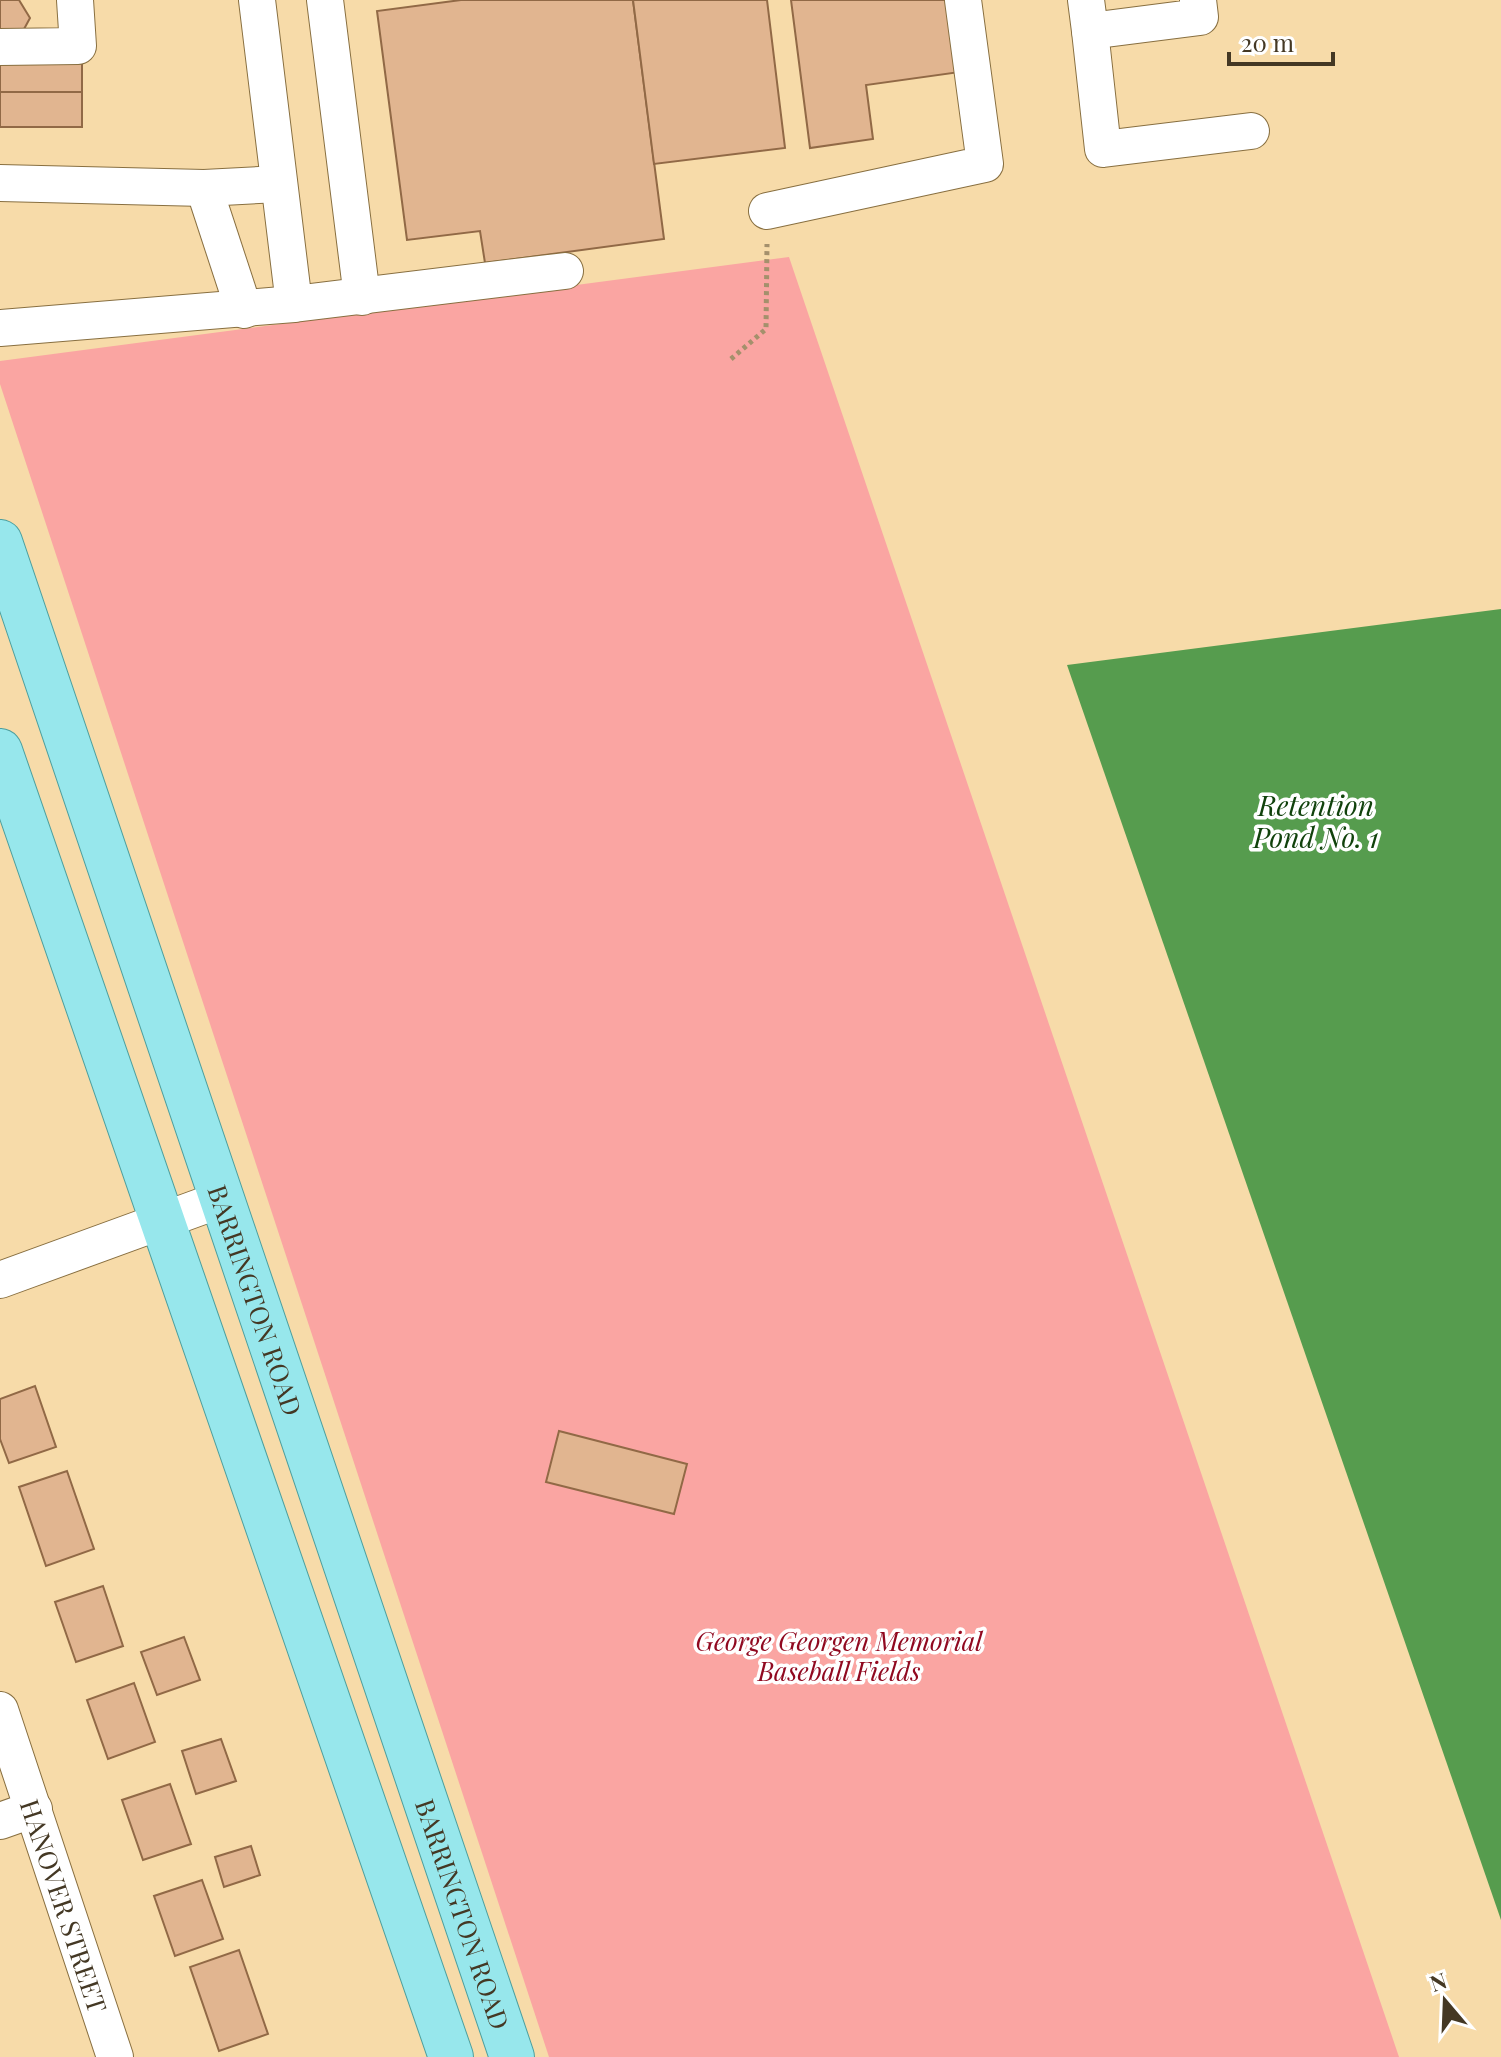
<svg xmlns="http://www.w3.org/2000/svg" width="1501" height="2057" font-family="'Playfair Display',serif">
<rect width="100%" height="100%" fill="#f7dba9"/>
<path fill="#faa5a2" d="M789,257L1399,2057H549L0,384V361Z"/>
<path fill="#569c4e" d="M1501,609V1920L1067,665Z"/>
<g fill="#e1b590" stroke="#916946" stroke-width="2">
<path d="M0,0H19L30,18L17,42L0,43Z"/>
<path d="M461,0H633L664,239L485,263L480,231L407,240L377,11Z"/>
<path d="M633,0H767L785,148L654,164Z"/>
<path d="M791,0H950L960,72L866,85L873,139L810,148Z"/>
<rect x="0" y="59" width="82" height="33"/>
<rect x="0" y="92" width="82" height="35"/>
<path d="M35,1386L56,1447L9,1463L0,1439V1399Z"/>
<path d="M559,1431L687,1464L674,1514L546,1482Z"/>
<path d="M67,1471L94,1549L46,1566L19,1487Z"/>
<path d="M103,1586L123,1646L76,1662L55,1602Z"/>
<path d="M184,1637L200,1680L157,1695L141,1652Z"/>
<path d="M134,1683L155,1742L108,1759L87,1700Z"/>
<path d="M221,1739L236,1781L196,1794L182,1751Z"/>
<path d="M170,1784L191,1844L143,1860L122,1800Z"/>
<path d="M251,1846L260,1875L224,1887L215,1857Z"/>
<path d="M202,1880L223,1939L175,1956L154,1896Z"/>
<path d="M239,1950L268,2034L219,2051L190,1967Z"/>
</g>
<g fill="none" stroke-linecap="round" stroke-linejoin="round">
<defs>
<g id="minor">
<path d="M257,0L294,304L565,271"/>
<path d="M325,0L362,297"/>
<path d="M1086,0L1090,31L1200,17L1198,0"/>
<path d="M1090,31L1103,149L1251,131"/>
<path d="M0,47L78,46L75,0"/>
<path d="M0,183L204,188L279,184"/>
<path d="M204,188L244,310"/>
<path d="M767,211L985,164L963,0"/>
<path d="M0,328L294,304"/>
<path d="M0,1280L222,1199"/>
<path id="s1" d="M0,1710L115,2057"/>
<path d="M0,1821L34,1809"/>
</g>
<g id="major">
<path id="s2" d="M0,542L512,2057"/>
<path d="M0,751L451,2057"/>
</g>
</defs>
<use href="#minor" stroke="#886f40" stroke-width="38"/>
<use href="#major" stroke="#4d9f9e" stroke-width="46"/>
<path stroke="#a4906c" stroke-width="5" stroke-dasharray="4 4" stroke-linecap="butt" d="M731,359L766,329L767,244"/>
<use href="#minor" stroke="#fff" stroke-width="36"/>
<use href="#major" stroke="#97e7ec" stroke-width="44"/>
</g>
<g text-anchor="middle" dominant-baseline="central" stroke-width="7" stroke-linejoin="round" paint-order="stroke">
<g font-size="26" fill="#443824" stroke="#fff">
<text stroke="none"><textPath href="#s2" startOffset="800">BARRINGTON ROAD</textPath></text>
<text stroke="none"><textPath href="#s1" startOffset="206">HANOVER STREET</textPath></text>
<text stroke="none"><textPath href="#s2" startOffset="1448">BARRINGTON ROAD</textPath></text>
</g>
<g font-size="26" font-style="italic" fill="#900920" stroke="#fff">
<text x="839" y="1640">George Georgen Memorial<tspan x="839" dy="30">Baseball Fields</tspan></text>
</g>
<g font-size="28" font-style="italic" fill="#11420c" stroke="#fff">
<text x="1316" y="804">Retention<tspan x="1316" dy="32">Pond No. 1</tspan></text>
</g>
</g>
<g transform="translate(1445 2001) rotate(341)" stroke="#ffffff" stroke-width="6" paint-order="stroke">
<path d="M0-6L14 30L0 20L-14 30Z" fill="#443824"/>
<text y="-12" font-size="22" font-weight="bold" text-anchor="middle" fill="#443824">N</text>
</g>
<path d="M1229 52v12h104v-12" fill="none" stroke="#443824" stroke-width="4"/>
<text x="1241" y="52" font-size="24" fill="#443824" stroke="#ffffff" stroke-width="6" paint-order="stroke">20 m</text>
</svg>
